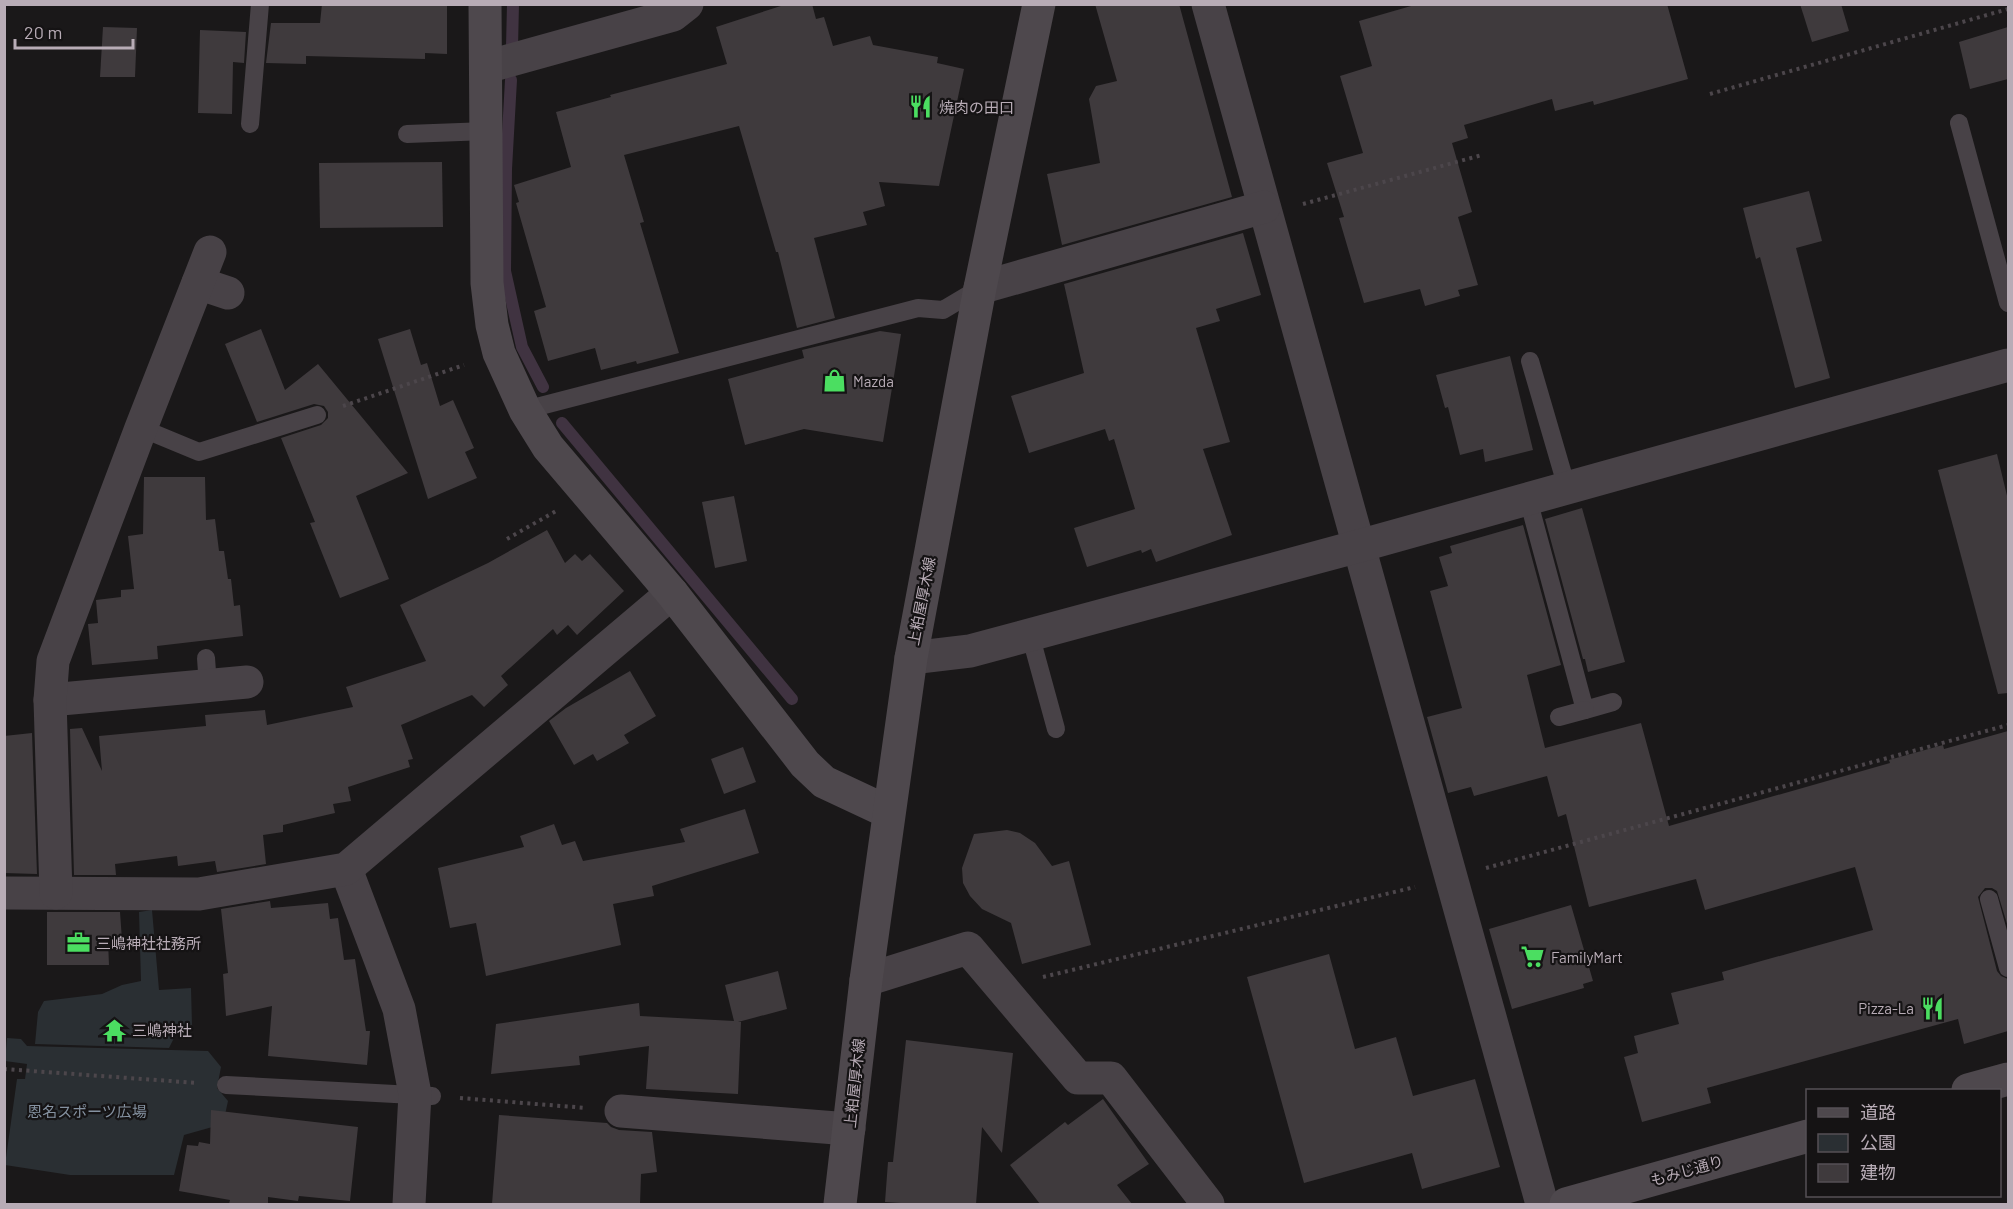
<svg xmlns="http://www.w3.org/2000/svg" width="2013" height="1209" font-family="Barlow,'Noto Sans JP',sans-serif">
<rect width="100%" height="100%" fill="#1a1819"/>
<g fill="#2a2f33">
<path d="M152,910L159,990L191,988L192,1025L180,1026L169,1048L35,1044L38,1012L44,1001L102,994L122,985L141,981L139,912Z"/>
<path d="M7,1038L21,1039L27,1046L208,1051L221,1067L217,1088L228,1101L223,1124L184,1135L174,1175H70L5,1165L17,1079H25L27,1064L5,1061Z"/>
</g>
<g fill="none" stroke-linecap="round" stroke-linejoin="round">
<g stroke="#403341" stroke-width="12">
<path d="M512,47L513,4"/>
<path d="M511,80L506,169L505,271L522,347L543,387"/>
<path d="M562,423L792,699"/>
</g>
</g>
<g fill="#3f3a3d">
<path d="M322,4H447V54L425,53V59L306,56V64L266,63L271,23H320Z"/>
<path d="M787,4H812L816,19L824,17L833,46L870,36L873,45L938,57L937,63L964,69L939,186L879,182L885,206L863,212L867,225L814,238L835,318L797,328L778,252H776L739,126L624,155L644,222L640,223L679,353L637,364L636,361L601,370L595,348L548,361L534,311L546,307L516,203L519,202L514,185L571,167L556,112L611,97L610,95L727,64L716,27Z"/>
<path d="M1095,4H1179L1232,197L1062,245L1047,174L1100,163L1089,99L1096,86L1117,81Z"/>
<path d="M1418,4H1667L1688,79L1594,105L1593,101L1555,111L1552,99L1464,125L1468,138L1452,143L1472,212L1458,217L1478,285L1458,290L1460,296L1425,306L1420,289L1364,303L1339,218L1344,217L1327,163L1363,153L1340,76L1372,66L1359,21Z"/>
<path d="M1800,4H1841L1849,31L1812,42Z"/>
<path d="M103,27L137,28L135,77H100Z"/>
<path d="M2008,27V79L1970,89L1959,42Z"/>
<path d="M200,30L246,32L244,63L233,62L232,114L198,113Z"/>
<path d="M442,162L443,227L320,228L319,163Z"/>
<path d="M1809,191L1822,241L1796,248L1830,378L1795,388L1760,257L1756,259L1743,208Z"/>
<path d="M1243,233L1261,295L1216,309L1220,321L1196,328L1230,442L1203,449L1232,535L1156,562L1151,549L1142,553L1141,550L1087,567L1074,528L1135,509L1114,439L1109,441L1105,429L1029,453L1011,396L1084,373L1064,284Z"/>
<path d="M261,329L285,390L318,364L408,473L356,496L389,579L340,598L310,523L315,522L281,438L321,425L328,418V412L324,406L314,404L257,422L225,344Z"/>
<path d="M410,329L421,365L427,363L440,406L453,400L474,448L465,452L477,478L428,499L378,339Z"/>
<path d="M880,331L901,334L883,442L804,429L745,445L728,379L804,358L802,350Z"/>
<path d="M1510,356L1533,450L1485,462L1483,449L1460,455L1448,407L1445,408L1436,375Z"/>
<path d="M1997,454L2008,500V693L1998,694L1938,470Z"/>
<path d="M144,477H205L206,520L215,519L219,551H224L228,579H231L234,606L240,605L243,636L157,646L158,659L92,665L88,624L98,623L96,600L121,597V590L134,589L128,536L143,534Z"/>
<path d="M734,496L747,561L715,568L702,502Z"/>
<path d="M1582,508L1625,662L1588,672L1585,659H1583L1545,519Z"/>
<path d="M1523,525L1561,665L1527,675L1545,748L1641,723L1669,826L1890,763L1889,760L1943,745L1944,749L2008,731V927L1997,891L1992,888H1985L1978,897L1997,971L2001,976L2008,979V1031L1964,1044L1958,1019L1707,1088L1711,1103L1642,1122L1624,1057L1638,1053L1634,1036L1679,1024L1671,993L1724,980L1722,972L1873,930L1855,867L1705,910L1696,879L1589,907L1566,814L1558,817L1547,776L1474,796L1471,787L1448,793L1427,717L1462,708L1430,591L1448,586L1439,557L1452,553L1450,546Z"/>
<path d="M547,530L565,563L575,554L582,561L590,554L624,591L577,635L568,625L557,635L553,629L501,676L508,685L484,707L472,695L401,725L413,759L408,760L410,767L348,787L351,801L333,804L335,813L283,825V832L263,835L266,864L217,872L215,861L178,866L177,856L115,864L116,875H74L70,729L82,728L102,771L99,736L206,726L205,715L265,710L267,725L353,707L346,687L426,661L400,605L488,563Z"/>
<path d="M630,671L656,716L624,735L629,743L597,761L593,754L574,765L549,721L566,708Z"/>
<path d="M32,733L37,874L4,873V736Z"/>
<path d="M743,747L756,782L724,794L711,759Z"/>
<path d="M745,809L759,853L652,886L654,896L613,904L621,945L486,976L476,923L450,928L438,868L524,847L520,836L554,824L562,845L575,841L583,861L685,842L680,829Z"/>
<path d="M1007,830L1020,833L1035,843L1052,866L1069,861L1091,945L1022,964L1011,923L982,909L970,896L963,883L962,868L974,834Z"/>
<path d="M270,901L271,908L328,903L330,919L338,918L344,960L355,959L366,1031H370L367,1065L268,1056L272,1006L226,1016L223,974L228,973L221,909Z"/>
<path d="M1571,905L1593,981L1583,984L1584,988L1512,1009L1489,929Z"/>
<path d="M47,912H120L122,940L108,941L109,965H47Z"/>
<path d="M1329,954L1355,1049L1396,1037L1413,1096L1475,1079L1500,1167L1422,1189L1412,1153L1304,1183L1247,977Z"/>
<path d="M778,971L787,1009L738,1022H741L738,1094L646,1089L649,1046L579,1056L580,1065L491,1074L496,1024L639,1003L640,1016L734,1021L725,985Z"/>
<path d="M906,1040L1013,1053L1002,1153L982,1127L976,1204H916L885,1202L888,1162H893Z"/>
<path d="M1103,1099L1149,1164L1117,1185L1132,1204H1040L1010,1165L1065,1122L1068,1125Z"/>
<path d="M211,1110L358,1127L350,1201L299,1196L298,1201L268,1197V1204H229L230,1200L179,1191L187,1145L198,1146L199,1142L210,1144Z"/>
<path d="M499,1115L607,1123L611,1127L619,1130L652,1132L657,1172L641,1174L640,1204H492Z"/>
</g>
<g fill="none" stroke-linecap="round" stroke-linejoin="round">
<g stroke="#4c464b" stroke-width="4" stroke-dasharray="3 4.5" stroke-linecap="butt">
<path d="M1710,94L2008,9"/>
<path d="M1303,204L1482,155"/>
<path d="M343,406L464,365"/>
<path d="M507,539L556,511"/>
<path d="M1486,868L2008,725"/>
<path d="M1043,977L1415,887"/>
<path d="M4,1069L198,1083"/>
<path d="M460,1098L587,1108"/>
</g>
<g stroke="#484247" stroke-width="18">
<path d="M1959,123L2008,303"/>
<path d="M250,124L260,4"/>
<path d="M407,134L487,131"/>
<path d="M1530,361L1567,488"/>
<path d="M525,410L918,308L943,310L980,288"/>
<path d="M141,428L199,452L317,415"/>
<path d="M1528,499L1585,710L1613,702"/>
<path d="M1030,634L1056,729"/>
<path d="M206,658L208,686"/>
<path d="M1559,717L1585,710"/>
<path d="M1989,899L2008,968"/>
<path d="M226,1085L432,1096"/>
</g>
<g stroke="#484247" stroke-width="33">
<path d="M1208,4L1542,1204"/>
<path d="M486,67L673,15L687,4"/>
<path d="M198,283L228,293"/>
<path d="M980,288L1264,207"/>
<path d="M911,658L970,651L1359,546L2008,365"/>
<path d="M50,700L247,682"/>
<path d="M346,869L399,1009L415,1094L409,1204"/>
<path d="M4,893L199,894L346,869L672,593"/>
<path d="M56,893L50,700L53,661L141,428L210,252"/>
<path d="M866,980L968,948L1078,1078H1111L1208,1204"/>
<path d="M621,1111L849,1129"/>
</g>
<g stroke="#4e484d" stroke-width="33">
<path d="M485,4L487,283L492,325L499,353L525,410L548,447L672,593L805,764L824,782L888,812"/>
<path d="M1968,1090L2008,1079"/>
<path d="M840,1204L866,980L911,658L980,288L1039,4"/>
<path d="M1566,1204L1808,1136"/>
</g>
</g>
<defs>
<symbol id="restaurant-bare" viewBox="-9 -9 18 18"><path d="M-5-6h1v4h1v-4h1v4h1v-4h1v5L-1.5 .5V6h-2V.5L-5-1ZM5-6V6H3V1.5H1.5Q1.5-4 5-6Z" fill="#4bde61" stroke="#151314" stroke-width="2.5" paint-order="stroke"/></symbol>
<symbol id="shop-bare" viewBox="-9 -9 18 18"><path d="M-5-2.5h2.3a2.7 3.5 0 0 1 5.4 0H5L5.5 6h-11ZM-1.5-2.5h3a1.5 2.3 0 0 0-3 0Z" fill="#4bde61" stroke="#151314" stroke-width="2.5" paint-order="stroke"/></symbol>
<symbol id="office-bare" viewBox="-9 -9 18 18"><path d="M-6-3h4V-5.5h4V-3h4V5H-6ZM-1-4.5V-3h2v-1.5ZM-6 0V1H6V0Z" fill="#4bde61" stroke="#151314" stroke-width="2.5" paint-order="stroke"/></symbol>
<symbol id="supermarket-bare" viewBox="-9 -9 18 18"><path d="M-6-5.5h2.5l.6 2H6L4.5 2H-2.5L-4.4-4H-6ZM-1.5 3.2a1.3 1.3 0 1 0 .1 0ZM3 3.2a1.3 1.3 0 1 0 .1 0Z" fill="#4bde61" stroke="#151314" stroke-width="2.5" paint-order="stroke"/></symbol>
<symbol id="temple-bare" viewBox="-9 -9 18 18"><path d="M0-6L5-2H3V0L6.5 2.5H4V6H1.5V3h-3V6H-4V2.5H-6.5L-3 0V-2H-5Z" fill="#4bde61" stroke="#151314" stroke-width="2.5" paint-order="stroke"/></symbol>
</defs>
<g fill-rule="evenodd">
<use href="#restaurant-bare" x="904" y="90" width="33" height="33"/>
<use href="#shop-bare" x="818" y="364" width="33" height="33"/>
<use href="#office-bare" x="62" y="926" width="33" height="33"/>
<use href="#supermarket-bare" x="1516" y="940" width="33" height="33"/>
<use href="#restaurant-bare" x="1916" y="992" width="33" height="33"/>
<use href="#temple-bare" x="98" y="1014" width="33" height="33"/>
</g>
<g text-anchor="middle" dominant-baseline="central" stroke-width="4.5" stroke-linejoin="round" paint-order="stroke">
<g font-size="15" fill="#b8acb6" stroke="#151314" text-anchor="start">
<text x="939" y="107">焼肉の田口</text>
<text x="853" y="381">Mazda</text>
<text x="96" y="943">三嶋神社社務所</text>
<text x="1551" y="957">FamilyMart</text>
<text x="1914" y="1008" text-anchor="end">Pizza-La</text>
<text x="132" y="1030">三嶋神社</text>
</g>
<g font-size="15" fill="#b8acb6" stroke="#151314">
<text transform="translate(921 601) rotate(-79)">上粕屋厚木線</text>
<text transform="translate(854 1083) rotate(-84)">上粕屋厚木線</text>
<text transform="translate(1687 1170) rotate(-16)">もみじ通り</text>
</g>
<g font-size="15" fill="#8592a1" stroke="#151314">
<text x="87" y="1111">恩名スポーツ広場</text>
</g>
</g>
<rect width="2013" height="1209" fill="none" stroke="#b8acb6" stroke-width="12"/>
<rect x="1806" y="1089" width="195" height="108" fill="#151314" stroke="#565055" stroke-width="1.5"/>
<rect x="1818" y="1108" width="30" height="9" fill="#4e484d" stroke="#565055" stroke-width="1.5"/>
<text x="1860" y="1119" font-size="18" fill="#b8acb6">道路</text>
<rect x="1818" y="1134" width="30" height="18" fill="#2a2f33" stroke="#565055" stroke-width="1.5"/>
<text x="1860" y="1149" font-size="18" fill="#b8acb6">公園</text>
<rect x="1818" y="1164" width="30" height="18" fill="#3f3a3d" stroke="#565055" stroke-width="1.5"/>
<text x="1860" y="1179" font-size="18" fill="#b8acb6">建物</text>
<path d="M15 39v9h118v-9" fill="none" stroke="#b8acb6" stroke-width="3"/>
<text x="24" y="39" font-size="18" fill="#b8acb6" stroke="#151314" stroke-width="4.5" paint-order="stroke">20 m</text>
</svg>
